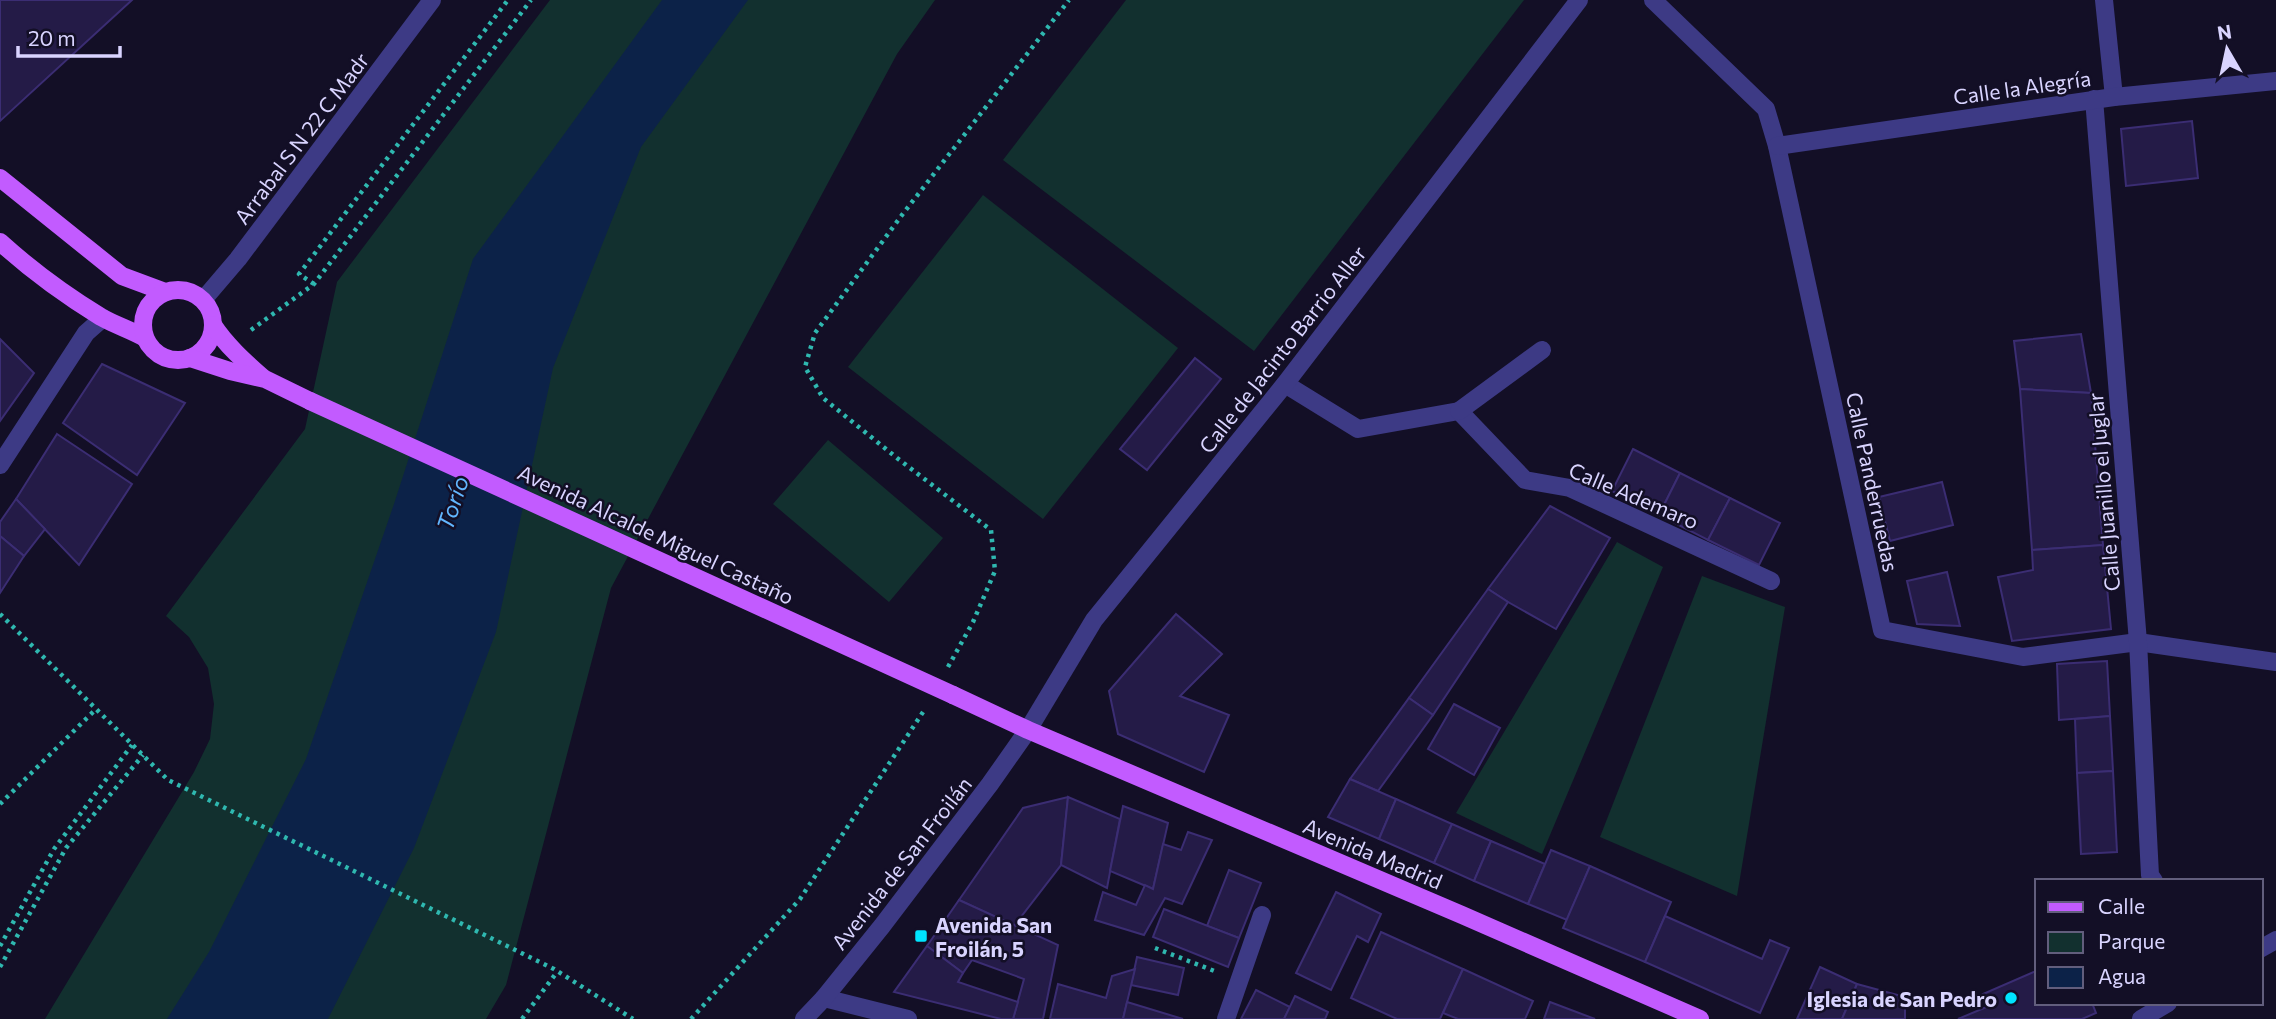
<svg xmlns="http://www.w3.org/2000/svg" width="2276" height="1019" font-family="Commissioner,sans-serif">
<rect width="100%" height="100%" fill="#130f26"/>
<g fill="#12302f">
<path d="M550,0H935L897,54L611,588L506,985L486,1019H45L194,772L210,739L214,704L208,668L189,637L166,616L305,429L337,282Z"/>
<path d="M1126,0H1524L1254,351L1003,160Z"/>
<path d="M983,195L1178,348L1043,519L848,367Z"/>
<path d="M828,440L943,538L889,602L773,504Z"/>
<path d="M1617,542L1663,567L1542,854L1456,813Z"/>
<path d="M1702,576L1785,607L1737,896L1600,837Z"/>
</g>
<path fill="#0c2248" d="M662,0H748L641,147L553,368L496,632L414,848L328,1019H167L209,952L306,759L394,504L473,259Z"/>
<g fill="#241b47" stroke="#3b2d73" stroke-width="2">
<path d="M0,0H132L0,121Z"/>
<path d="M2192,121L2198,178L2126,186L2121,129Z"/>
<path d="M2081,334L2091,393L2020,389L2014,341Z"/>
<path d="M0,339L34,373L0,421Z"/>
<path d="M1195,358L1221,379L1147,470L1120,449Z"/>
<path d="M102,364L185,403L137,475L63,423Z"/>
<path d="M2020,389L2091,393L2103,545L2032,550Z"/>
<path d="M57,434L132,484L79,565L16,499Z"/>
<path d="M1633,449L1680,473L1659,515L1612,491Z"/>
<path d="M1680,473L1730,498L1708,540L1659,515Z"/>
<path d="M1942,482L1953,525L1890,541L1879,497Z"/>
<path d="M1730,498L1780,523L1759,565L1708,540Z"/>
<path d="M16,499L45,529L24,556L0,536V522Z"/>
<path d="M1550,506L1610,538L1556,629L1508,602L1488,589Z"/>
<path d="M0,536L24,556L0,593Z"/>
<path d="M2103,545L2111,629L2012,641L1998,577L2033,570L2032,550Z"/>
<path d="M1947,572L1960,626L1917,624L1907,581Z"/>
<path d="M1488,589L1508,602L1433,715L1409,698Z"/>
<path d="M1176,614L1222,654L1180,696L1229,715L1204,772L1118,734L1109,691Z"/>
<path d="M2107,661L2110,716L2059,720L2057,664Z"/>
<path d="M1409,698L1433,715L1378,791L1350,779Z"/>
<path d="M1454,704L1500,728L1474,775L1428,749Z"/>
<path d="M2110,716L2113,771L2077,773L2075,719Z"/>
<path d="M2113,771L2117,852L2081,854L2077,773Z"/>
<path d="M1350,779L1396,799L1379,839L1328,817Z"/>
<path d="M1068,797L1061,865L1014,926L959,900L1023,808Z"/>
<path d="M1068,797L1120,819L1107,888L1061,865Z"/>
<path d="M1396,799L1452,824L1434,863L1379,839Z"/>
<path d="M1123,806L1168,823L1153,889L1110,871Z"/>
<path d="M1452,824L1491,841L1474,881L1434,863Z"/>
<path d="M1188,832L1212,840L1182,904L1165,898L1144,935L1095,920L1103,892L1136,905L1145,885L1153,889L1163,844L1181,850Z"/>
<path d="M1491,841L1545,864L1528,904L1474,881Z"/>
<path d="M1551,850L1590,866L1567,920L1528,904Z"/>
<path d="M1590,866L1671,902L1645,962L1563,928Z"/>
<path d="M1229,870L1261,883L1239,938L1207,926Z"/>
<path d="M1336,892L1381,914L1368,942L1357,936L1331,990L1296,973Z"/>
<path d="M959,900L1058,945L1043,1019H1013L1024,979L972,960L963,973L927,946Z"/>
<path d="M1164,909L1239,938L1228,967L1153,937Z"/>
<path d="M1665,916L1762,959L1770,940L1789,948L1760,1013L1645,962Z"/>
<path d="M1381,932L1463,969L1440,1019H1397L1351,998Z"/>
<path d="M927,946L963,973L958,982L1018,1002L1013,1019H1001L894,992Z"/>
<path d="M1137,957L1184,968L1178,995L1131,985Z"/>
<path d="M1820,967L1857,984L1842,1019H1797Z"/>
<path d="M1135,969L1123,1019H1050L1058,984L1106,998L1112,976Z"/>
<path d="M1463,969L1533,1001L1525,1019H1458L1443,1013Z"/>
<path d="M2036,971V1003H2092L2096,1013L2082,1019H1958L1989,1006L1983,994Z"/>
<path d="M1857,984L1905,997V1019H1842Z"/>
<path d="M1256,990L1290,1007L1284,1019H1241Z"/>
<path d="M1295,996L1328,1012L1325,1019H1284Z"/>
<path d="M1127,1002L1183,1019H1123Z"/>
<path d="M1550,1002L1595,1019H1544Z"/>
</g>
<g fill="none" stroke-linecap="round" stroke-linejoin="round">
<g stroke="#2fb8b0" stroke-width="4.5" stroke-dasharray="3.5 5" stroke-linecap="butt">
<path d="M314,284L299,274L508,0"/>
<path d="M251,330L314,284L531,0"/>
<path d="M0,614L168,780L554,969L633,1019"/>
<path d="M948,667L973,622L995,571L991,530L897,458L823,398L805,367L815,333L902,215L1069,0"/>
<path d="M0,804L96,709"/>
<path d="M0,946L54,849L132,745"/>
<path d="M1155,948L1217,972"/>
<path d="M0,967L66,848L143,755"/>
<path d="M522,1019L557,972"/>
<path d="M691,1019L800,899L925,709"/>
</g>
<g stroke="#3d3a85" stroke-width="18">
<path d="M1653,0L1766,109L1777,146L1882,630L2023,657L2138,642L2276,662"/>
<path d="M2104,0L2114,97"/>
<path d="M2094,99L2138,642L2150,875L2154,881"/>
<path d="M1777,146L2114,97L2276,81"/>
<path d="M203,300L238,259L432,0"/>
<path d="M1285,384L1358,429L1459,411L1525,480L1570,488L1771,581"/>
<path d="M1459,411L1542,350"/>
<path d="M0,465L86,333L103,318"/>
<path d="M2260,949L2276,940"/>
<path d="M824,998L908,1019"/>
<path d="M804,1019L824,998L882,926L990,784L1028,730L1094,620L1285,384L1579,0"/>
<path d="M1226,1019L1262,915"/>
<path d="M2141,1019L2168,1003"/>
</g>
<g stroke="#c25bff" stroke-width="18">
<path d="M0,178L122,276L165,292"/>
<path d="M0,242C31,270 65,295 101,317C115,325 131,330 145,338"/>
<circle cx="178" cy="325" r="35"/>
<path d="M213,325C226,345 244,361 262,377"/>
<path d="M190,358L230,371L265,379L310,401"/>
<path d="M953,695L1028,730L1462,915L1700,1019"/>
</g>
<path stroke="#c25bff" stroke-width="18" d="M310,401L953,695"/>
</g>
<g fill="#00e5ff" stroke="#130f26" stroke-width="2.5">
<rect x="914" y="929" width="14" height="14" rx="3.5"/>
<circle cx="2011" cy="998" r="7"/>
</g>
<g text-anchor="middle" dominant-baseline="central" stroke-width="5" stroke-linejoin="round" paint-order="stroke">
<g font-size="21" fill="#d9d4ff" stroke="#130f26">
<text transform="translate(2022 87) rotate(-8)">Calle la Alegría</text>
<text transform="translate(301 138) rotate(-53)">Arrabal S N 22 C Madr</text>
<text transform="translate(1282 349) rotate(-52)">Calle de Jacinto Barrio Aller</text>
<text transform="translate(1873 482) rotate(78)">Calle Panderruedas</text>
<text transform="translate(2103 492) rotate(-95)">Calle Juanillo el Juglar</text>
<text transform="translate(1634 495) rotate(23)">Calle Ademaro</text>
<text transform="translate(656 534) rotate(25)">Avenida Alcalde Miguel Castaño</text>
<text transform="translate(1373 853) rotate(23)">Avenida Madrid</text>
<text transform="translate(901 863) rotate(-52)">Avenida de San Froilán</text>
</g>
<g font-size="21" font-weight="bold" fill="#d9d4ff" stroke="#130f26" text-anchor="start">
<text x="935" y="924">Avenida San<tspan x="935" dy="24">Froilán, 5</tspan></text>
<text x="1997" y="998" text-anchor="end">Iglesia de San Pedro</text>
</g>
<g font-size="23" font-style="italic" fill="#62b6ff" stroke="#130f26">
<text transform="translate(452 503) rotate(-72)">Torío</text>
</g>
</g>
<rect x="2035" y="879" width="228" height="126" fill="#130f26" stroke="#625e7d" stroke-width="2"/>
<rect x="2048" y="902" width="35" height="10" fill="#c25bff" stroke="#625e7d" stroke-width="2"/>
<text x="2098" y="914" font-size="21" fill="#d9d4ff">Calle</text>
<rect x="2048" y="932" width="35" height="21" fill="#12302f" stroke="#625e7d" stroke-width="2"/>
<text x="2098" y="949" font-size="21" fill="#d9d4ff">Parque</text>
<rect x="2048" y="967" width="35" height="21" fill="#0c2248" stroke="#625e7d" stroke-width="2"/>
<text x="2098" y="984" font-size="21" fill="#d9d4ff">Agua</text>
<g transform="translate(2227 49) rotate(351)" stroke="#130f26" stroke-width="5" paint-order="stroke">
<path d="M0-5L12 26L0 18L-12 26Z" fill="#d9d4ff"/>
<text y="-10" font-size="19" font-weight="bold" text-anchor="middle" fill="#d9d4ff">N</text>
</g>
<path d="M18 46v10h102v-10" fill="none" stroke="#d9d4ff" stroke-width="3.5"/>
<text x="28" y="46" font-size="21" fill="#d9d4ff" stroke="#130f26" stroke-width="5" paint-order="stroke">20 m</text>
</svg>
